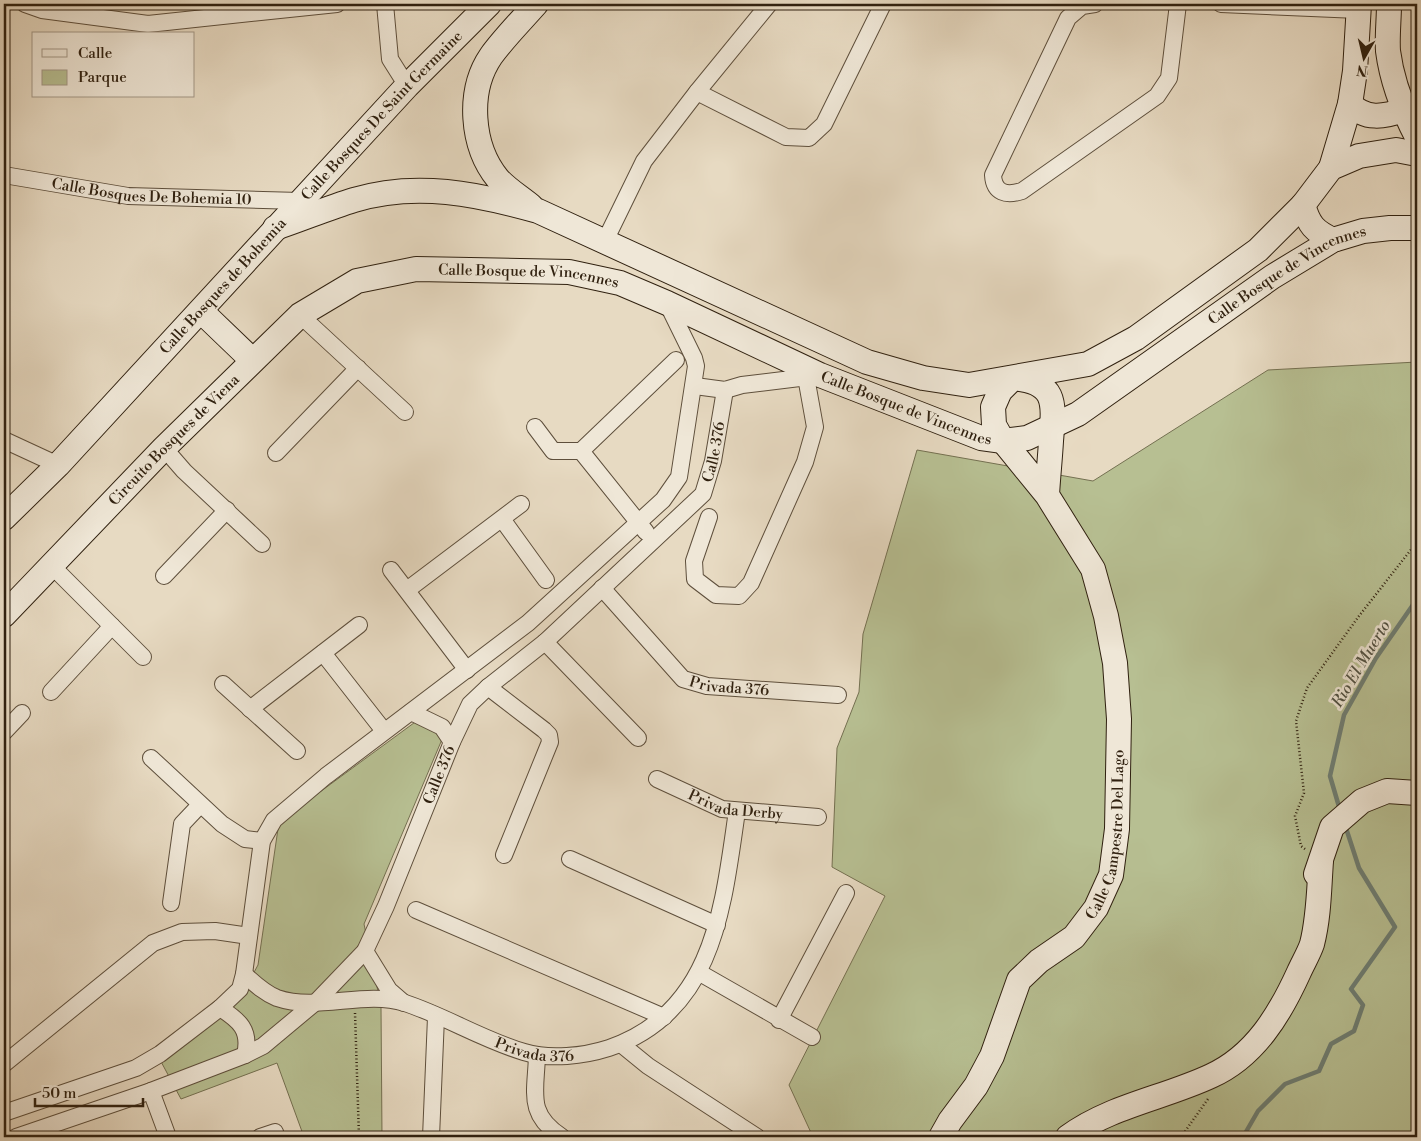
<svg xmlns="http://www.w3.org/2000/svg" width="1421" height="1141" font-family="'Libre Bodoni',serif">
<rect width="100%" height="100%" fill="#e7dac2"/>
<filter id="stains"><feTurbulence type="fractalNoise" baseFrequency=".004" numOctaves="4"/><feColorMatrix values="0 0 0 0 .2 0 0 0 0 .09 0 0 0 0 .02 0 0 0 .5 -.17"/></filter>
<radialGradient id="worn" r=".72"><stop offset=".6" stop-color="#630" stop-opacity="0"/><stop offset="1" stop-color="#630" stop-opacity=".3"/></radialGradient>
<g fill="#b7bf92" stroke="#747051">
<path d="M1417,362V1137H813L789,1085L885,896L832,867L837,748L859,692L863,634L917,450L1093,481L1268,370Z"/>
<path d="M422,717L443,737L364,924L381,1006L382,1137H304L277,1063L181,1099L158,1056L240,998L258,965L279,822Z"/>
</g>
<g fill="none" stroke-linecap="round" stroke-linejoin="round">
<g stroke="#6e7d72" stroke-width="4.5">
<path d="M1340,810L1330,776L1344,715L1376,658L1417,599"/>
<path d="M1243,1137L1258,1111L1285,1084L1319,1071L1331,1044L1354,1031L1363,1005L1351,989L1395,927L1359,868L1345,825"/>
</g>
<defs>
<g id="street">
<path d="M25,4L42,10L148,24L337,4"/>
<path d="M385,4L390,59L407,86"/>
<path d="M1095,4L1082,6L1068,18L993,175C994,193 1006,196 1022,191L1157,96L1169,78L1178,4"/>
<path d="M1221,4L1358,10"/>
<path d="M697,92L786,137L809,138L824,124L883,4"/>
<path id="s1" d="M4,175L128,196L300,201"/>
<path d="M605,241L644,161L697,92L769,4"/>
<path d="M300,315L405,412"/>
<path d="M695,386L725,390L742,385L816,376"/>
<path d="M535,427L553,451H581L676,360"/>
<path d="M4,440L58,465"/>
<path d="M164,448L184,471L262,544"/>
<path d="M581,451L646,532"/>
<path d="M276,453L358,368"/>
<path d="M709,517L694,561L695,579L716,595L739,596L751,583L805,462L815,427L806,377"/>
<path d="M502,519L546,580"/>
<path d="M52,566L143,657"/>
<path d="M391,570L467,670"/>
<path d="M164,576L227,510"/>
<path id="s2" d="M602,588L683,679L707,686L838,695"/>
<path d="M407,590L521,504"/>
<path d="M545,642L638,738"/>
<path d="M323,653L384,731"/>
<path d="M223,684L297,751"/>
<path d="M488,687L544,730L549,735L550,742L504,855"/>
<path d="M51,692L112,626"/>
<path d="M250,709L359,625"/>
<path d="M411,712L442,727L452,742"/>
<path d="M4,732L22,713"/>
<path d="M151,758L222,824L245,839L262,841"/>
<path id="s3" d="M657,779L722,809L818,817"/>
<path d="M570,859L717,925"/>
<path d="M171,903L182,824L200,805"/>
<path d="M416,910L664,1017"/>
<path d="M365,951L389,990L404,1003"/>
<path d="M700,973L812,1037"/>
<path id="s4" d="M244,974C254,983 264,993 277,998C318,1012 364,990 405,1003C445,1016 483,1040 524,1052C550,1060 584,1056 609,1048C715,1012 723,906 737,811"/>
<path d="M220,1008C239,1020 251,1030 245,1055"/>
<path d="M779,1020L846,893"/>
<path d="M621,1044L648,1066L757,1137"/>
<path d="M537,1055C536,1092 526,1114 562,1137"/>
<path d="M4,1064L153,943L182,932L215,931L249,936"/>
<path d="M151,1091L168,1137"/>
<path d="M4,1113L136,1068L160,1054L220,1008L240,989L244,974L262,841L274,820L326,776L528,623L663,500L679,477L696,366L694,358L667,303"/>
<path id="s5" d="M16,1137L151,1091L245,1055L263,1046L317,1001L365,951L386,906L452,742L470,704L488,687L545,642L703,494L713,461L725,390"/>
<path d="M260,1137L275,1132"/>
<path d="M431,1137L436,1017"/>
</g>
<g id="secondary">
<path d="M1389,4C1389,19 1387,36 1388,51C1392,82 1403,110 1417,137"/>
<path d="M1350,104C1365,120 1384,117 1403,110"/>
<path d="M1331,168L1350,104L1355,71L1359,4"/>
<path d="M1303,205C1309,225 1314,231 1333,240"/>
<path d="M531,206C520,197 507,189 498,179C471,146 467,91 491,56C504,38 521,21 536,4"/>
<path d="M275,228C302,219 328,208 354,200C416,181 478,194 538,211L867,362L923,378L969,385L1088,364L1136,338L1258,250L1303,205L1331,168L1359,156L1396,150L1417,154"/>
<path d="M201,311L252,360"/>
<path id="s6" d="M4,518L58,465L407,86L489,4"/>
<path id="s7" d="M4,615L164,448L300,315L357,281L416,269L569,272L620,283L667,303L820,375L981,438L1003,441L1027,438L1078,414L1272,277L1333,240L1363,231L1390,228H1417"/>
<path d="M1316,874L1332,827L1362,801L1387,791L1417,793"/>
<path id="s8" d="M941,1137L950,1121L976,1086L992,1056L1019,980L1039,961L1074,937L1096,908L1111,875L1117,829L1119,719L1115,663L1106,616L1093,569L1047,495L1003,441L994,425L993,407L1000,391L1013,378C1058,382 1054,404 1051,441C1050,459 1048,477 1047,495"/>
<path d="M1068,1137C1110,1106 1164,1098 1211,1076C1255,1056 1280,1014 1299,972C1303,963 1309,953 1312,944C1319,917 1319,888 1321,861"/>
</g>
</defs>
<use href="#street" stroke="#5e4f3c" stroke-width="18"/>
<use href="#secondary" stroke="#302110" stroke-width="26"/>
<g stroke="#302110" stroke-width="2.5" stroke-dasharray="1 2.5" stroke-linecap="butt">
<path d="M1305,849L1301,846L1295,816L1304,793L1296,721L1307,688L1359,616L1417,542"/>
<path d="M355,1013L359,1137"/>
<path d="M1181,1137L1208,1099"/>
</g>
<use href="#street" stroke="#efe7d7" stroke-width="16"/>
<use href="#secondary" stroke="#efe7d7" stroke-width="24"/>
</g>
<g text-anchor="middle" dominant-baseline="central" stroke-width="5" stroke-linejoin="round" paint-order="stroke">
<g font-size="15" fill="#302110" stroke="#efe7d7">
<text stroke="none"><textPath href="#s6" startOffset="552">Calle Bosques De Saint Germaine</textPath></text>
<text stroke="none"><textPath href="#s1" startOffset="149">Calle Bosques De Bohemia 10</textPath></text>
<text stroke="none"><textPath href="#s7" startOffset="661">Calle Bosque de Vincennes</textPath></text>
<text stroke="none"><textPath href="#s7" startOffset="1501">Calle Bosque de Vincennes</textPath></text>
<text stroke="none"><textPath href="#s6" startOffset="319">Calle Bosques de Bohemia</textPath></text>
<text stroke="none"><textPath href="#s7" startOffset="1066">Calle Bosque de Vincennes</textPath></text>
<text stroke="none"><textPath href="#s7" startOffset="244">Circuito Bosques de Viena</textPath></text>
<text stroke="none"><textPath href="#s5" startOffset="1029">Calle 376</textPath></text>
<text stroke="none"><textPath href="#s2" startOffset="169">Privada 376</textPath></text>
<text stroke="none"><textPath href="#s5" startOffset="594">Calle 376</textPath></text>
<text stroke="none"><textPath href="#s3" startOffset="84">Privada Derby</textPath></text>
<text stroke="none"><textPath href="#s8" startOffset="358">Calle Campestre Del Lago</textPath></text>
<text stroke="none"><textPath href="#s4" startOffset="309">Privada 376</textPath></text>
</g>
<g font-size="16" font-style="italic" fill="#4f4f41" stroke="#efe7d7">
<text transform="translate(1361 664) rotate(-59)">Rio El Muerto</text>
</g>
</g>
<rect width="1421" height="1141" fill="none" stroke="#e7dac2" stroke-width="20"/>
<rect x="5" y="5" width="1411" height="1131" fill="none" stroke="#302110" stroke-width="2.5"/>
<rect x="10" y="10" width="1401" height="1121" fill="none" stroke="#302110"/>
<rect x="32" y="32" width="162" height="65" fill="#efe7d7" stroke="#a39887"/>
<rect x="42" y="49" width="25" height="8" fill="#efe7d7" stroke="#a39887"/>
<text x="78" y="58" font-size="15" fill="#302110">Calle</text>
<rect x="42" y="70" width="25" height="15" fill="#b7bf92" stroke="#a39887"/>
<text x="78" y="82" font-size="15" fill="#302110">Parque</text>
<g transform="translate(1364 58) rotate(188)" stroke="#efe7d7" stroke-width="4" paint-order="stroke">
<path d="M0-4L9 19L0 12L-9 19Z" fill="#302110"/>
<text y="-8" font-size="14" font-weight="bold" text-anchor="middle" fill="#302110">N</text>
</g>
<path d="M35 1098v8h108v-8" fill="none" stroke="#302110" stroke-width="2.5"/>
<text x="42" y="1098" font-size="15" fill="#302110" stroke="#efe7d7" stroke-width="4" paint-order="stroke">50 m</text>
<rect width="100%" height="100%" filter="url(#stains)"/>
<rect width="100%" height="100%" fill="url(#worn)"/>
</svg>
